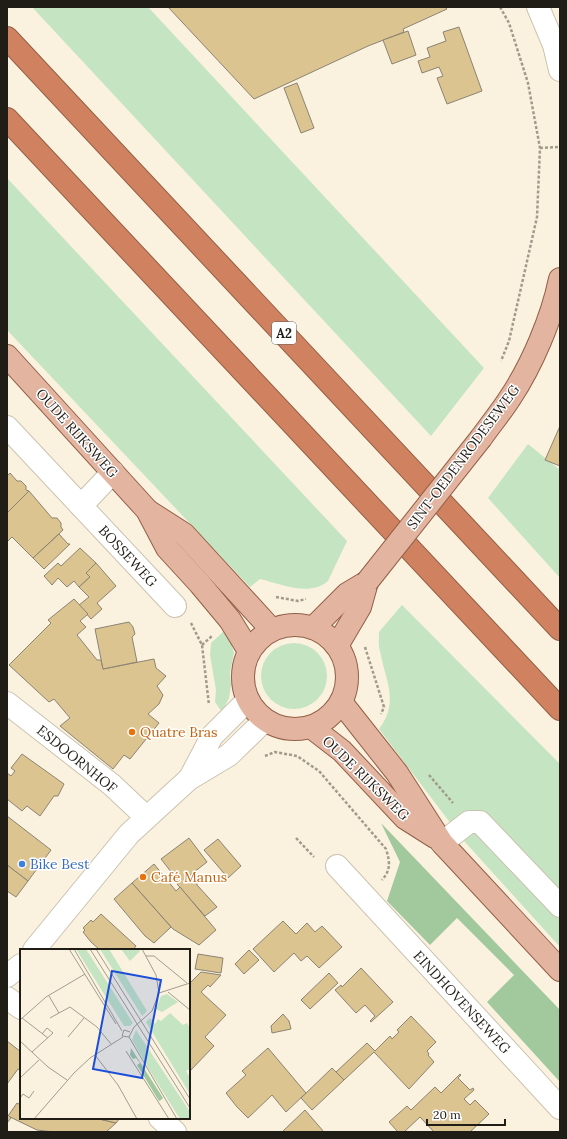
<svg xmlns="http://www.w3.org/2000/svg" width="567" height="1139" font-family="Lora,serif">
<rect width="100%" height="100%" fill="#faf2df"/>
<g fill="#c5e4c1">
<path d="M32,7H148L484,368L431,436Z"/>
<path d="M7,178L347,541L328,581C310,597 281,584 260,579L250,587L7,330Z"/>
<path d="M528,444L560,470V578L488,498Z"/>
<path d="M402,605L560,764V947L464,841L379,729C400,701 385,680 380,651C378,645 379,638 379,632Z"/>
<path d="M223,632H228L234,653L230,672L231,685L229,698L222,712L215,702L216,690L210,655L211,643Z"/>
<circle cx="294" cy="676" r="33"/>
</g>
<path fill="#a2c89d" d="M381,823L560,1010V1082L487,1002L514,975L457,918L430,945L387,901L400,862Z"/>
<g fill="#dcc491" stroke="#8b8373">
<path d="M168,7H445L447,9L403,29L404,32L368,46L254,99Z"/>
<path d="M459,27L482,91L447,104L437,78L443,76L439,67L422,73L418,61L430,57L427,48L446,41L443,32Z"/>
<path d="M408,31L416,55L392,64L383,40Z"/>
<path d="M297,83L314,128L301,133L284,88Z"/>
<path d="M560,426V466L545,460Z"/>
<path d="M10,473L17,481H21L26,486V490L29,491L7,513V476Z"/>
<path d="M29,491L52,518H57L61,523V527L63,530L33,558L12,537L7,542V513Z"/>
<path d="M59,534L68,544H70L44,569L33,558Z"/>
<path d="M80,548L96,563L86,573L90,577L79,587L74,581L67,587L58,578L52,585L44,576L58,563L61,566Z"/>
<path d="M96,563L116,586L97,603L102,609L91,619L79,605L89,597L79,587L90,577L86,573Z"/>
<path d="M74,599L88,614L80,621L86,627L77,635L97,660H101L103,669L154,659L156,668L166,676L157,686L163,695L159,704L148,714L159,723L130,759L124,755L113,769L60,726L70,718L54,699L49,702L9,665L51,623L48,620Z"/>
<path d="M129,622L133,627L135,634L132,637L137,662L103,669L95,629Z"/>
<path d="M22,754L64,784L58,796H54L40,816L27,806L22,811L7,799V773L11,776L15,771L11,768Z"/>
<path d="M7,816L51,850L28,881L7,865Z"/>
<path d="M189,838L207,862L189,876L196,878L197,885L217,907L205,916L177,884L179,882L161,859Z"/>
<path d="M218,839L241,866L228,878L204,850Z"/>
<path d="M154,864L176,891L180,887L216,930L199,945L173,929L132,883Z"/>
<path d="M7,865L28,881L16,897L7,891Z"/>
<path d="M132,883L171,927L154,943L145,936L114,899Z"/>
<path d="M101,914L136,946L133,950H100L91,942L83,932L85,930L83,928L91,920L93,922Z"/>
<path d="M283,921L296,934L307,923L315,932L322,926L342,947L319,968L307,956L301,961L294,953L274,972L253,949Z"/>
<path d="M249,950L259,960L244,974L235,964Z"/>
<path d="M198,954L223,958L221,973L195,969Z"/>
<path d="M361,968L393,1002L371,1022L370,1021L375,1016L365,1005L356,1013L335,990L341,985L342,987Z"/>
<path d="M201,972L221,975L210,987L208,985L201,992L226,1015L205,1037L214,1046L189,1072V984Z"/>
<path d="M329,973L338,983L310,1009L301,1000Z"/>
<path d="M283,1014L289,1021L291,1029L272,1033L271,1026Z"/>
<path d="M411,1016L436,1042L427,1051L429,1054L428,1055L434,1062L409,1089L374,1052L344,1080L336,1072L367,1043L375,1051L390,1036L392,1039L399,1032L397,1030Z"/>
<path d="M7,1041L21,1052V1069L20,1070L18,1069L7,1084Z"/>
<path d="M268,1048L306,1093L286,1112L272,1095L248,1118L237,1107L226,1093L246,1075L242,1071Z"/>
<path d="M332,1068L344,1080L312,1110L301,1098Z"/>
<path d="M460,1074L461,1075L458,1078L470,1090L473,1088L474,1090L464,1099L470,1105L475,1100L489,1114L470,1132H434L420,1117L404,1132H398L389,1122L407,1106L411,1110L435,1087L441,1093Z"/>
<path d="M17,1103L21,1105V1118H95L116,1123L106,1132H54L37,1130L8,1116Z"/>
<path d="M305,1110L324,1132H282Z"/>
<path d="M7,1114L11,1118L7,1123Z"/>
<path d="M95,1118H120L116,1123Z"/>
</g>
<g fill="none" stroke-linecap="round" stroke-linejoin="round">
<defs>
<g id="minor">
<path d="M538,7L554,45L560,70"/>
<path d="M7,427L175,606"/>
<path d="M81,506L113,472"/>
<path d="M7,703L112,785L146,817"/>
<path d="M190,778L212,736L248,700"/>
<path d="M442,843L469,822H480L560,906"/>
<path d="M337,866L560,1108"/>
<path d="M34,950L129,834L189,779L229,755L265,720"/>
<path d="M7,976L21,965"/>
<path d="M7,998L21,1008"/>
<path d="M160,1118L175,1132"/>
</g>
<g id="major">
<path d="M7,356L147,510L167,548L200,584L230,620L249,651"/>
<path d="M481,438C491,424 501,412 510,398C532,365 552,318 560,279"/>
<path d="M148,511L184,534L272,630"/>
<circle cx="295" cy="677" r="52"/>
<path d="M313,628L347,594L367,582"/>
<path d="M337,646L360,607L367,582"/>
<path d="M341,702L397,773L442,843L560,970"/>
<path d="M311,727L342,751L405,818L435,837"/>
</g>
<g id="highway">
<path d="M7,38L560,629"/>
<path d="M7,119L560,709"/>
</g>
</defs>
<use href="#minor" stroke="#cbc3b1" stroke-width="24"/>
<use href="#major" stroke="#925f46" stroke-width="24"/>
<use href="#highway" stroke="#925f46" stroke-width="24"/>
<g stroke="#a19b8c" stroke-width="2.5" stroke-dasharray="3 2" stroke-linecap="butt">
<path d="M500,7L509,23L528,83L540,148L537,217L509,341L501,361"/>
<path d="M540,148L560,147"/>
<path d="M276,597L298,601L306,599"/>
<path d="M191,623L202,645L209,705"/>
<path d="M202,645L212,636"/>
<path d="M365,647L384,707L381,714"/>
<path d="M265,756L275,752L297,756L319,771L386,849C390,862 391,870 382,880"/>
<path d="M429,775L453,803"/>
<path d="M296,838L314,857"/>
</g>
<use href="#minor" stroke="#fff" stroke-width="22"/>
<use href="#major" stroke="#e3b4a0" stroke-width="22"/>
<use href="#highway" stroke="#d08260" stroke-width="22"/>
<defs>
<path id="major-bridge" d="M367,582L481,438"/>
</defs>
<use href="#major-bridge" stroke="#925f46" stroke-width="24" stroke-linecap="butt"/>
<use href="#major-bridge" stroke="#e3b4a0" stroke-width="22"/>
</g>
<g fill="#e8710a" stroke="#fff" stroke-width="1.5">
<circle cx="132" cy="732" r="4"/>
<circle cx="143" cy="877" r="4"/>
</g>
<circle fill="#3f7fe0" stroke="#fff" stroke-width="1.5" cx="22" cy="864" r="4"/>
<g text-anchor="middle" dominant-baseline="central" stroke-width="3" stroke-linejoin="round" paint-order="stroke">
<rect fill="#fff" stroke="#63615c" stroke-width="1" x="272" y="322" width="24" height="22" rx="3"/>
<g font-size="13" font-weight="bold" fill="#201d16">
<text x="284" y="333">A2</text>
</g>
<g font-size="14" fill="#201d16" stroke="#fff">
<text transform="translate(77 433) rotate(48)">OUDE RIJKSWEG</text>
<text transform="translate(463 457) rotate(-53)">SINT-OEDENRODESEWEG</text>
<text transform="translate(128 556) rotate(47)">BOSSEWEG</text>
<text transform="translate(77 759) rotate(39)">ESDOORNHOF</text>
<text transform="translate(366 778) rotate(44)">OUDE RIJKSWEG</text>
<text transform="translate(462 1002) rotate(47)">EINDHOVENSEWEG</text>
</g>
<g font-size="14" fill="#c56008" stroke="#fff" text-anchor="start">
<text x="140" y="732">Quatre Bras</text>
<text x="151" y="877">Café Manus</text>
</g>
<g font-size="14" fill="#366cbe" stroke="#fff" text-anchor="start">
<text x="30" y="864">Bike Best</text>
</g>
</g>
<g transform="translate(20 949)">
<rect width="170" height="170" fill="#faf2df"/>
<path d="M56,0H66L113,74L110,77H104ZM80,0H89L127,62L122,67ZM101,0H118L120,2L110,12ZM147,45L158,53L142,63L136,60L141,47ZM150,64L163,76L167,74L170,79V120L166,122L170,129V145L126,73L130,69L135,75L138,70L141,72ZM116,81L170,163V170H160L130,122L112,91Z" fill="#c5e4c1"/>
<path d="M111,99L143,149L141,151L139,152L117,116L120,114L116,109L113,110L110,106Z" fill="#a2c89d"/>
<path fill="none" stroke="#a39d8f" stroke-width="1" d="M49,0L96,75M54,0L102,82M70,0L170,159M76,0L170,150M122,0L136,26L139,44M126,7H134L167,34M148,43L170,61M29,47L39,64L30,69M39,64L50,58L77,78L91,95M2,69L28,89M0,71L26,48L65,25M110,83L104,81L102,87L109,88L114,78L132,62L139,44L170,34M48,88L64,69M109,88L157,170M0,92L28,118L47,131M106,102L149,170M12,103L33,84L27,79L22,85M75,106L98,136L117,170M0,129L19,111M0,149L3,145L9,149L14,142M14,170L54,124L70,109L103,88"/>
<path fill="#1d4ed8" fill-opacity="0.15" stroke="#1d4ed8" stroke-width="2" d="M92,22L141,31L122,129L73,120Z"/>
<rect width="170" height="170" fill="none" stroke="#201d16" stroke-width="2"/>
</g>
<rect width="567" height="1139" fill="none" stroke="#201d16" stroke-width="16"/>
<path d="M427 1119v6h78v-6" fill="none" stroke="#201d16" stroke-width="2"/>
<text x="433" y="1119" font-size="12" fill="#201d16" stroke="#ffffff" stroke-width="3" paint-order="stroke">20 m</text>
</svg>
